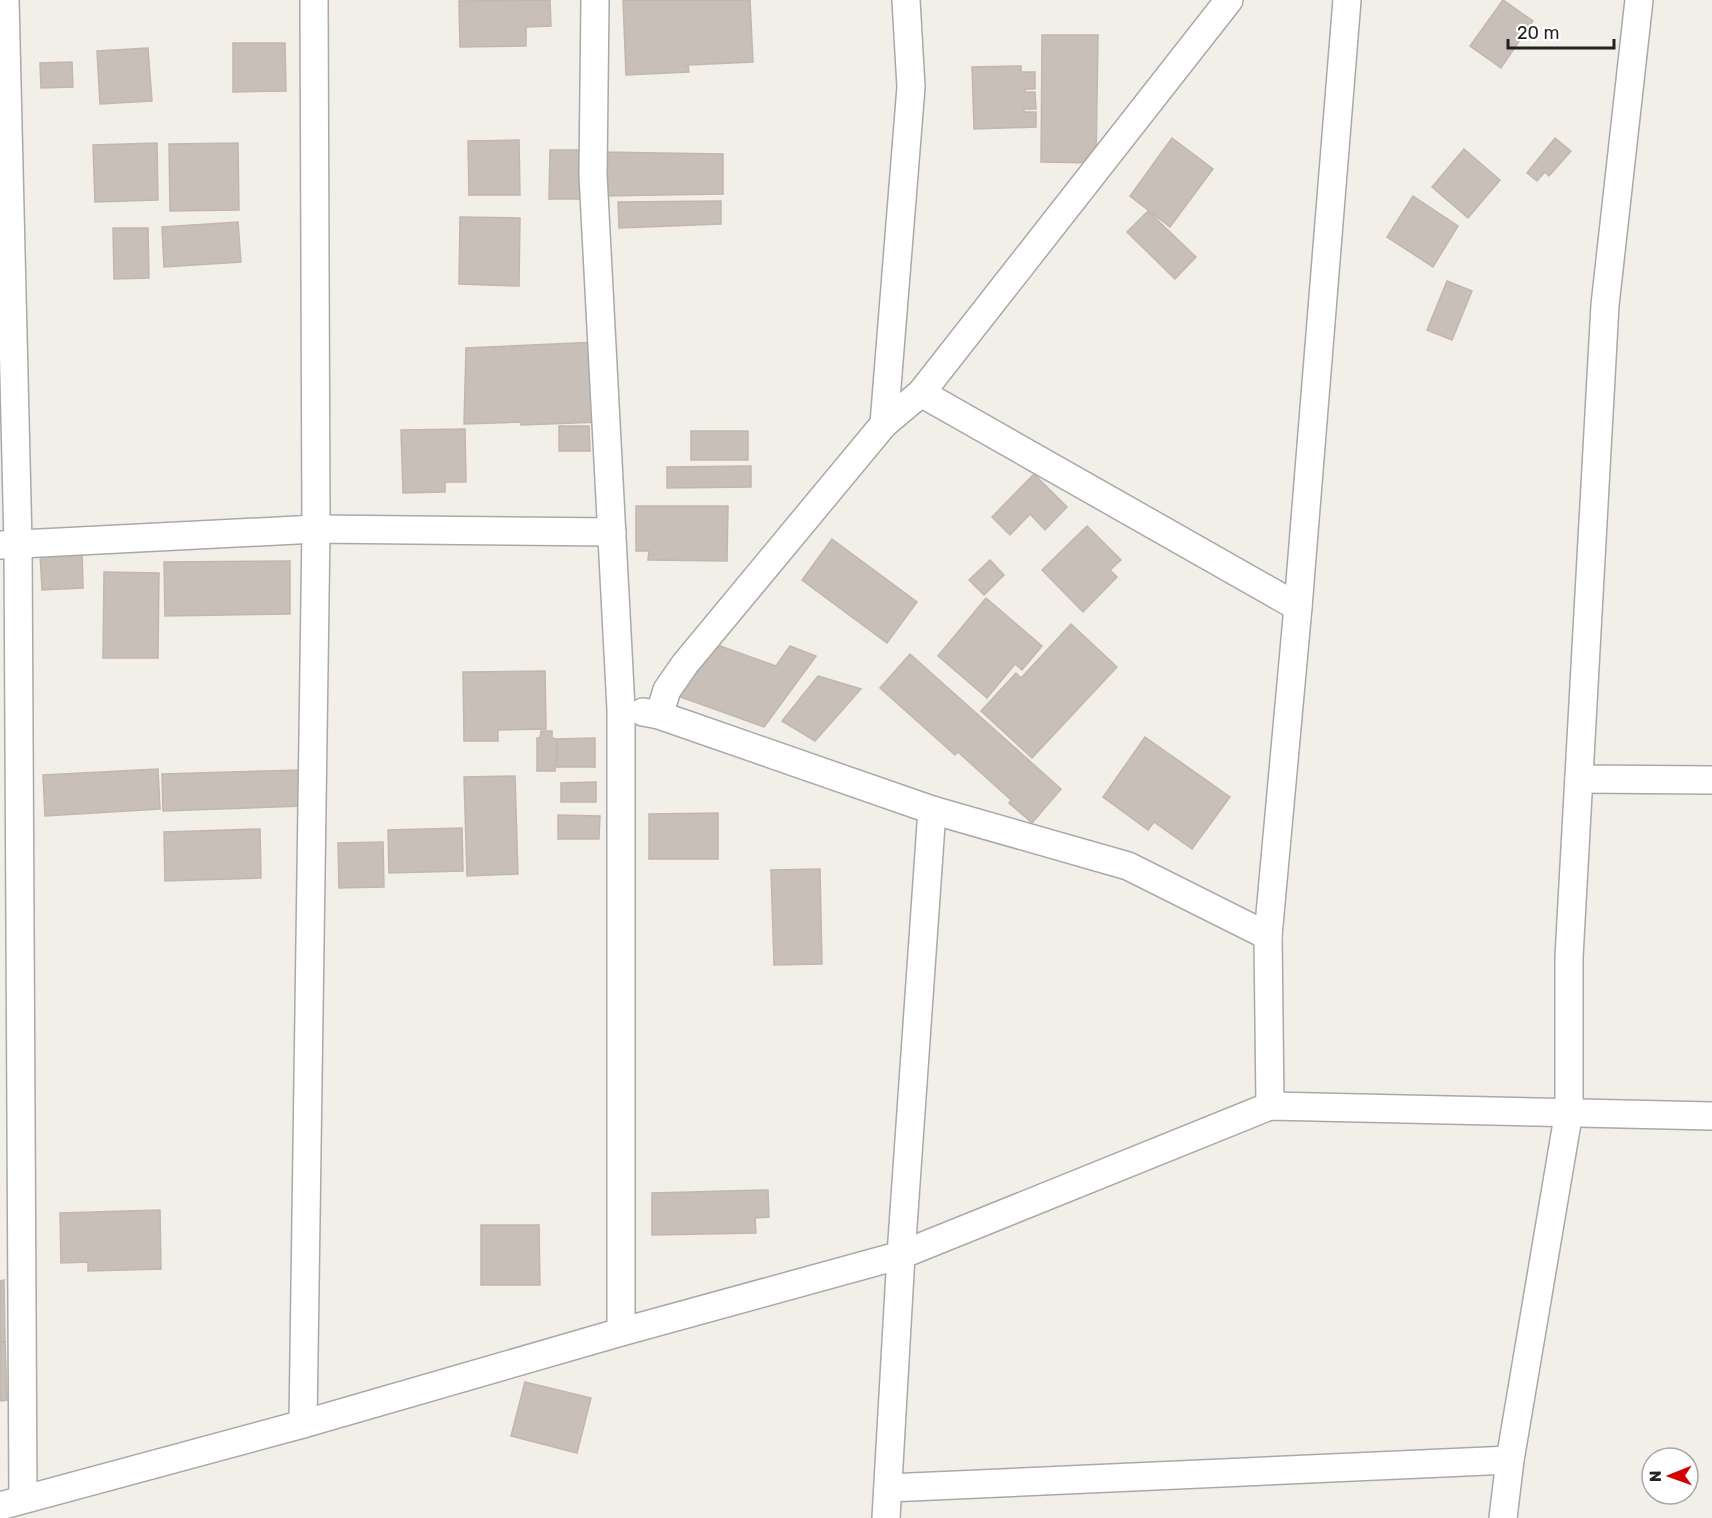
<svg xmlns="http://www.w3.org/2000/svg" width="1712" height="1518" font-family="Rubik,sans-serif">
<rect width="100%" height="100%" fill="#f2efe9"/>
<g fill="#c7bfb8" stroke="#c4b6ab" stroke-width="1.5">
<path d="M550,0L551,26L526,27V46L460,47L459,1Z"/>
<path d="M623,0H750L753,62L688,65L689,72L626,75Z"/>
<path d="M1503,0L1533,21L1501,68L1470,46Z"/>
<path d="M1042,35H1098L1096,163L1041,162Z"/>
<path d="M233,43H285L286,91L233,92Z"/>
<path d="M148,48L152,101L100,104L97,51Z"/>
<path d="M72,62L73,87L41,88L40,63Z"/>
<path d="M1021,66V72H1035V89H1025V92H1035L1036,109H1024V112H1036V127L974,129L972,67Z"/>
<path d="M1172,138L1213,169L1170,227L1130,196Z"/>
<path d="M1555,138L1571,151L1549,176L1545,172L1537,181L1527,173Z"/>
<path d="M519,140L520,195H469L468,141Z"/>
<path d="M157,143L158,200L95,202L93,145Z"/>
<path d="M238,143L239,210L170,211L169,144Z"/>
<path d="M1464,149L1500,180L1468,218L1432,187Z"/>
<path d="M550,150H587L586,199H549Z"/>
<path d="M600,152L723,154V194L600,196Z"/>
<path d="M1413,196L1458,226L1433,267L1387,237Z"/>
<path d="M721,201V224L619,228L618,202Z"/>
<path d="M1148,211L1196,257L1175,279L1127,232Z"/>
<path d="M460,217L520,218L519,286L459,284Z"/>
<path d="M238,222L241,262L164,267L162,227Z"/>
<path d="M113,228H148L149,278L114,279Z"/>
<path d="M1447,281L1472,291L1452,340L1427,330Z"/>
<path d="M598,342L601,422L521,425V422L464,424L466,348Z"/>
<path d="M559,426H589L590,451H559Z"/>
<path d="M465,429L466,482H445V492L403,493L401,430Z"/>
<rect x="691" y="431" width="57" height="29"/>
<path d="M751,466V487L667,488V467Z"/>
<path d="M1034,474L1067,507L1045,530L1030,514L1010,535L992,517Z"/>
<path d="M636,506H728L727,561L648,560L649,551H636Z"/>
<path d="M1087,526L1121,560L1110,570L1117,577L1083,612L1042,570Z"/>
<path d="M832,539L917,602L887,643L802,580Z"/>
<path d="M82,551L83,588L42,590L40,553Z"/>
<path d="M990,560L1004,575L984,595L969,580Z"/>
<path d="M290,561V614L165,616L164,562Z"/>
<path d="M104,572L159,573L158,658H103Z"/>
<path d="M986,598L1042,646L1022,670L1015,664L987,698L938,656Z"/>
<path d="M1071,624L1117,667L1032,758L981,711L1016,673L1021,678Z"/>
<path d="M712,643L776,666L790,646L816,656L764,727L672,694Z"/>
<path d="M910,654L1061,789L1032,823L1009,803L1011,800L958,752L955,755L880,688Z"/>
<path d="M545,671L546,729L498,730V741H464L463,672Z"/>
<path d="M818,676L861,689L815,741L782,721Z"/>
<path d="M541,731H552V738L557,739L555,771H537V738H540Z"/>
<path d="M1145,737L1230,797L1192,849L1154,822L1148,830L1103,797Z"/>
<path d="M595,738V767H557V739Z"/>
<path d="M158,769L160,809L45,816L43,775Z"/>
<path d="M302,770L303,806L163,811L162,774Z"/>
<path d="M515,776L518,874L467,876L464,777Z"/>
<path d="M596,782V802H561V783Z"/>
<path d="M718,813V859H649V814Z"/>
<path d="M558,815L600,816L599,839H558Z"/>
<path d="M462,828L463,871L389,873L388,830Z"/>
<path d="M260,829L261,878L165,881L164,832Z"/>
<path d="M383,842L384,887L339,888L338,843Z"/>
<path d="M820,869L822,964L774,965L771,870Z"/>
<path d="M768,1190L769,1217L755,1218L756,1233L652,1235V1193Z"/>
<path d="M160,1210L161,1269L88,1271V1262L61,1263L60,1213Z"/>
<path d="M481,1225H539L540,1285H481Z"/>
<path d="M4,1280L5,1342H0V1281Z"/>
<path d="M0,1342H5L7,1400L0,1401Z"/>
<path d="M525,1382L591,1398L577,1453L511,1436Z"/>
</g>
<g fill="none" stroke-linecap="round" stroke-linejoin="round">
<defs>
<g id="minor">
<path d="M5,0L18,544L23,1499"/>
<path d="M595,0L593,175L621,709V1332"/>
<path d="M921,393L1298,607"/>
<path d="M884,424L911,87L906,0"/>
<path d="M1,545L316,529L612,532"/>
<path d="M643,712L659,715L932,810L1128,866L1268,936"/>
<path d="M659,715L667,690L685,664L884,424L921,393L1229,0"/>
<path d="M1579,779L1712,780"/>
<path d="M1270,1106L1268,936L1298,607L1347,0"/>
<path d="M303,1424L316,529L314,0"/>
<path d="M888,1488L1510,1460"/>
<path d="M0,1506L303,1424L621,1332L901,1255L1270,1106L1712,1116"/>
<path d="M886,1518L901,1255L932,810"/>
<path d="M1503,1518L1510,1460L1569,1111V957L1605,305L1639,0"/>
</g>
</defs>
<use href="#minor" stroke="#a9a9a9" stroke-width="30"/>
<use href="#minor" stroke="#fff" stroke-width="27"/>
</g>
<g transform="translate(1670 1476) rotate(269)"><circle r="28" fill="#ffffff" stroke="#a7a7a7" stroke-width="1.5"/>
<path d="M0-4.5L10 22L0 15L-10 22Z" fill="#d40000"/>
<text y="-9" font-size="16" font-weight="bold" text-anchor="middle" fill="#222222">N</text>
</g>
<path d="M1508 39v9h106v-9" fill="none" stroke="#222222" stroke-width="3"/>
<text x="1517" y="39" font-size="18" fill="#222222" stroke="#ffffff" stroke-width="4.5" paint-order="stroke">20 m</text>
</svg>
